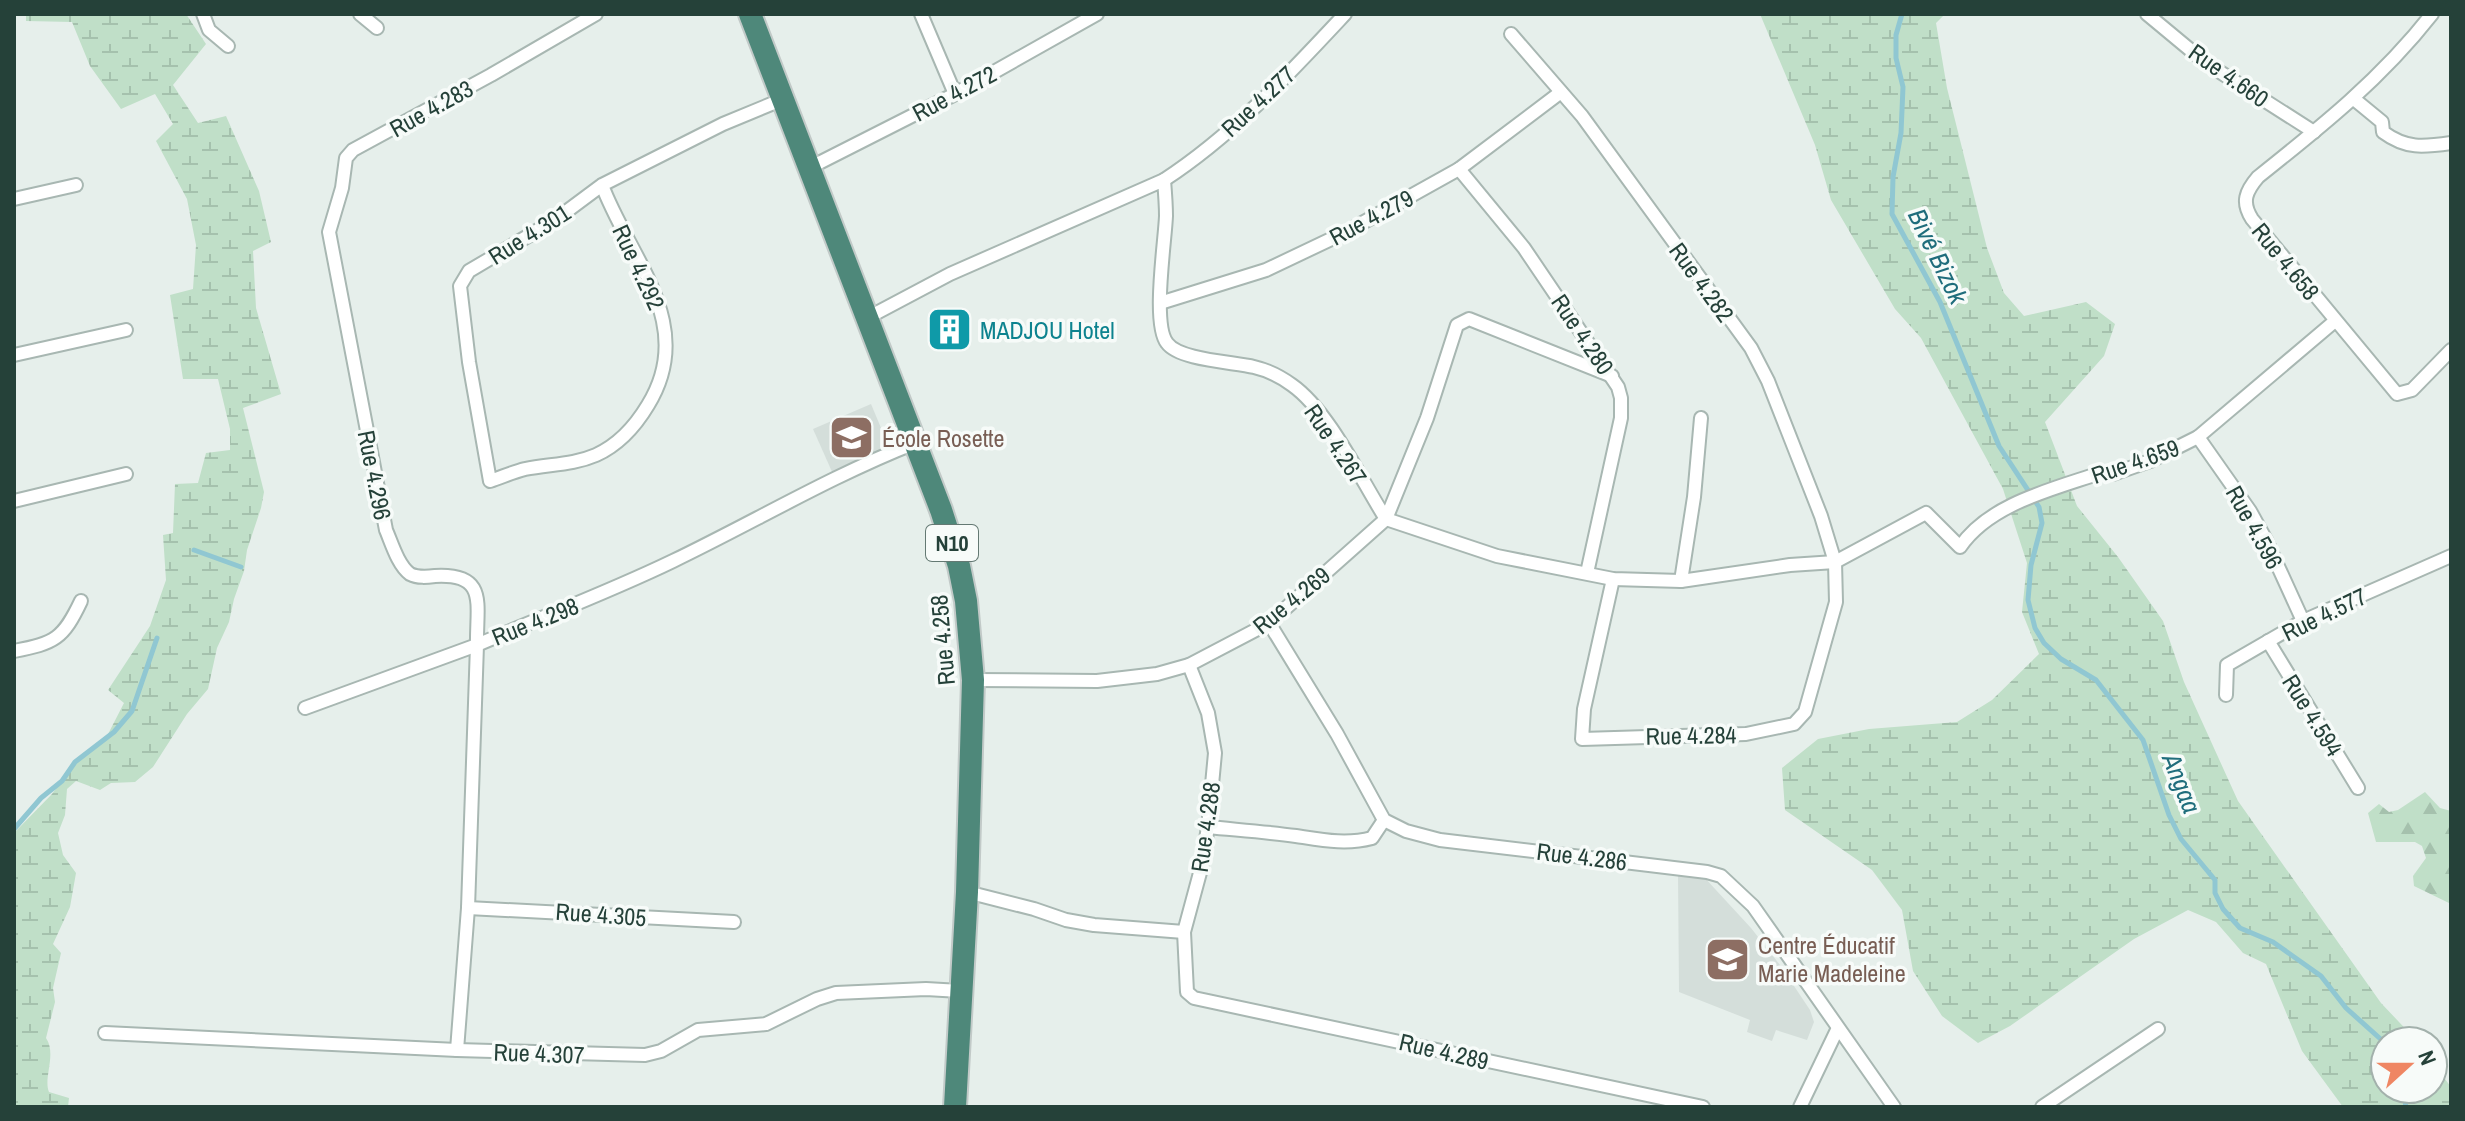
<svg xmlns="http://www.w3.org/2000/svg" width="2465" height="1121" font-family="'Archivo Narrow',sans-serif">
<defs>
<pattern id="forest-firs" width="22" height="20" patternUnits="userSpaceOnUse" patternTransform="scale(2)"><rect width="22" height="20" fill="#c0dfc8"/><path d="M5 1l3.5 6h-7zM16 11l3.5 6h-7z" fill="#a5c1ad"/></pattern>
<pattern id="wetland-marsh" width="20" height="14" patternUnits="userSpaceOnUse" patternTransform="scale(2)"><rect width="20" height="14" fill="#c0dfc8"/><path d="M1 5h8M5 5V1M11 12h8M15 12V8" fill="none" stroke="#a5c1ad"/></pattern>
</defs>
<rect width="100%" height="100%" fill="#e6efeb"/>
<g fill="#d4deda">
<path d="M871,404L889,447L833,474L813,429Z"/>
<path d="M1678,874L1704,877L1751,928L1780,965L1810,1010L1814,1022L1807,1040L1776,1030L1772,1041L1747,1032L1750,1020L1679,992Z"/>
</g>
<path fill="url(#forest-firs)" d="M2425,792L2440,808L2451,811V904L2414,886L2413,876L2426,858L2422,846L2415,842H2376L2368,813L2379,804L2389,812L2398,810Z"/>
<g fill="url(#wetland-marsh)">
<path d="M26,14H186L206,44L173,85L198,123L226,116L259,191L271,242L253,251L256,308L281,394L243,408L264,492L261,508L247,550L244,571L234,599L229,622L217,648L208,689L187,714L153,767L135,782L111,783L100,790L76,781L67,789L65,815L58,833L63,855L76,873L70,907L53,944L61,953L53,988L55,1002L46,1038C57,1054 43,1078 49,1092L69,1098L68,1107H14V833L52,794L75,762L106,738L124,703L108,690L150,626L166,580L163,535L173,533L175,484L198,483L206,453L230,450V429L218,379H183L170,295L193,289L196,245L187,199L156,141L173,124L155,94L121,109L90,66L72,22L26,21Z"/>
<path d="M1760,14H1945L1936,23L1947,88L1987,248L2004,293L2024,316L2086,302L2115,324L2104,356L2045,422L2077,506L2118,557L2163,621L2184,682L2238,801L2381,1003L2417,1041H2385V1089H2433V1063L2451,1087V1107H2343L2302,1051L2266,964L2243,953L2216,922L2188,910L2134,939L2010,1026L1978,1043L1942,1016L1913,971L1902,910L1872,870L1785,810L1782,768L1818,739L1869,729L1957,722L1992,700L2039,654L2022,612L2027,563L2003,489L1921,338L1895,309L1831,200L1815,145Z"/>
</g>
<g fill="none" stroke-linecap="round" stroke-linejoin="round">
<g stroke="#90c7d2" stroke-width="5">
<path d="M1902,14L1896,35V58L1903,87L1901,133L1893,177L1892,214L1940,302L1999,446L2039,507L2042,523L2031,565L2028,600L2035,628L2044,643L2061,659L2096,680L2143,740L2169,815L2181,839L2215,880V893L2223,909L2240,928L2273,942L2321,976L2346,1008L2385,1043"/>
<path d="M194,550L241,567"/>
<path d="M14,829L41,798L62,781L75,762L114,732L132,711L157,638"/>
<path d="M2403,1089L2406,1107"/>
</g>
<defs>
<g id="minor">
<path d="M203,14L209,30L228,46"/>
<path d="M360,14L377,28"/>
<path d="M921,14L955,94"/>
<path d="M2147,14L2206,63L2314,132"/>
<path d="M2432,14C2381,79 2322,126 2258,177C2246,191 2241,202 2252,219L2397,394L2412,390L2451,350"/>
<path d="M1511,34L1582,116L1751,348L1768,381L1821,516L1835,562L1836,602L1805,712L1794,724L1746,734L1582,739L1584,709L1613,579"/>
<path d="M2354,99L2382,122L2383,132C2406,149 2423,147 2451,143"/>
<path d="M809,168L955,94L1097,14"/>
<path d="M1459,169L1524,248L1618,387L1621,398V418L1587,573"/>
<path d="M1164,180C1233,135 1289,74 1345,14"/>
<path d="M602,185C629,258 698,324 648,405C636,425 618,445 596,455C573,465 549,464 525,469C513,472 502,477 490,481L469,362L460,286L469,271L555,220L602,185L723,124L781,100"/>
<path d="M14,199L76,185"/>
<path d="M1160,303L1266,270L1346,232L1459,169L1561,92"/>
<path d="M867,318L950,274L1164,180C1165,192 1166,204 1166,216C1165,242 1152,324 1167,343C1179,360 1233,362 1254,367C1267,370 1281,377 1292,385C1329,411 1361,480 1386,519L1497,556L1613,579L1681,581L1790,565L1835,562L1926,513L1960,547C1990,503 2054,489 2103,472L2113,474L2150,461L2198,437L2335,321"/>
<path d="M14,355L126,330"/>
<path d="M2198,437L2250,511L2266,540L2303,621"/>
<path d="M14,501L126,474"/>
<path d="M1681,581L1694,497L1701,418"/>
<path d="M1269,623L1337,734L1384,820L1406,831L1440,840L1707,872L1721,876L1753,906L1894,1107"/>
<path d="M2268,641L2358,788"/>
<path d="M14,651C55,643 63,639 81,601"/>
<path d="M1189,665L1208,713L1215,753L1208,827L1201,869L1184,932L1187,992L1194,998L1703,1107"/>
<path d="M973,680L1097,681L1157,674L1189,665L1269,623L1386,519L1427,418L1457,325L1469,319L1612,376"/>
<path d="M2226,695L2227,665L2303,621L2451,556"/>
<path d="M305,708L477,645C476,605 489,573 435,576C427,577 418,578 410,574C398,565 392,544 386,530L329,232L342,188L346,158L353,150L491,75L596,14"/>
<path d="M1208,827C1238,830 1267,832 1296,836C1322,840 1346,845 1372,838L1384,820"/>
<path d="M967,892L1034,909L1066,920L1094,925L1184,932"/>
<path d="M468,908L734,922"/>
<path d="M105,1033L457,1050L645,1055L661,1051L698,1030L766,1024L817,999L836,993L926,989L960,991"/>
<path d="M457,1050L468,908L477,645C542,617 609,592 673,561C754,522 831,476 915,443"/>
<path d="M1800,1107L1837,1030"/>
<path d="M2042,1107L2158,1029"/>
</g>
<path id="trunk" d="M750,14L941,510L959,566L966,601L973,680L967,892L955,1107"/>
</defs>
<use href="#minor" stroke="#a8b7b2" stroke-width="16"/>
<use href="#trunk" stroke="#c2cac8" stroke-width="26"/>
<use href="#minor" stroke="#fff" stroke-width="12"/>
<use href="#trunk" stroke="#4e887a" stroke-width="22"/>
</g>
<defs>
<symbol id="building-square" viewBox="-11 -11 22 22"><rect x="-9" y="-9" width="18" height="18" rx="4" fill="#0f9aa8" stroke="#f7fbf9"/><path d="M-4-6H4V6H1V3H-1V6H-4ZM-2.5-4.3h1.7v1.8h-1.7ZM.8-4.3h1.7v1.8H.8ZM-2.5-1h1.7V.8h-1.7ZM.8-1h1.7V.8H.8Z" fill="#fff"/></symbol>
<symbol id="school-square" viewBox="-11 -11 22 22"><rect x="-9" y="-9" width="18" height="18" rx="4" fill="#8d6e63" stroke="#f7fbf9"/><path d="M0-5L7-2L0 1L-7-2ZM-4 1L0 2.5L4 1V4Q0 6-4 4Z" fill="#fff"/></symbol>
</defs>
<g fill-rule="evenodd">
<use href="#building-square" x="924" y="304" width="51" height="51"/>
<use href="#school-square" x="826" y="412" width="51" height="51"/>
<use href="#school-square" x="1702" y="934" width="51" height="51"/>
</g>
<g text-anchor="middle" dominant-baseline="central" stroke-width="7" stroke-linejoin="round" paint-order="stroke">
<rect fill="#f7fbf9" stroke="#647973" stroke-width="2" x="926" y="525" width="52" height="36" rx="6"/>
<g font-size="22" font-weight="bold" fill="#254139">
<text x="952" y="543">N10</text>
</g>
<g font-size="24" fill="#254139" stroke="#f7fbf9">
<text transform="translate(2229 75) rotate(35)">Rue 4.660</text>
<text transform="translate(954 93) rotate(-28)">Rue 4.272</text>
<text transform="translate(1258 101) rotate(-43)">Rue 4.277</text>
<text transform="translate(431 108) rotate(-29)">Rue 4.283</text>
<text transform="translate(1371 217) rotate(-28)">Rue 4.279</text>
<text transform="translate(529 234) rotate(-32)">Rue 4.301</text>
<text transform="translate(2286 261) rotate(51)">Rue 4.658</text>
<text transform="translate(639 267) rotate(65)">Rue 4.292</text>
<text transform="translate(1702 282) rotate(54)">Rue 4.282</text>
<text transform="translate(1583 334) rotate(56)">Rue 4.280</text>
<text transform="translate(1336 444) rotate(56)">Rue 4.267</text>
<text transform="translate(2135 461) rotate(-19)">Rue 4.659</text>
<text transform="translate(375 475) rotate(79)">Rue 4.296</text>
<text transform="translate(2255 527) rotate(61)">Rue 4.596</text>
<text transform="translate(1291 600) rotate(-39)">Rue 4.269</text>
<text transform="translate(2324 614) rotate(-26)">Rue 4.577</text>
<text transform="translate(535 621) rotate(-22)">Rue 4.298</text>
<text transform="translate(942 640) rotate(-95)">Rue 4.258</text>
<text transform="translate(2313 715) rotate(58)">Rue 4.594</text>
<text transform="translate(1691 735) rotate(-1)">Rue 4.284</text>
<text transform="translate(1205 827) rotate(-82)">Rue 4.288</text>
<text transform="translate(1582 856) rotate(7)">Rue 4.286</text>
<text transform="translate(601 914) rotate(4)">Rue 4.305</text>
<text transform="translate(1444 1051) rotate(13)">Rue 4.289</text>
<text transform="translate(539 1053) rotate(2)">Rue 4.307</text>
</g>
<g font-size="24" fill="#0d838f" stroke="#f7fbf9" text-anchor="start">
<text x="980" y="330">MADJOU Hotel</text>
</g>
<g font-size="24" fill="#785e54" stroke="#f7fbf9" text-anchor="start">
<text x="882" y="438">École Rosette</text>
<text x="1758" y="945">Centre Éducatif<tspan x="1758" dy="28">Marie Madeleine</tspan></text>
</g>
<g font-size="26" font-style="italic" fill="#1f6d7c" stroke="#f7fbf9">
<text transform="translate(1938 256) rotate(64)">Bivé Bizok</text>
<text transform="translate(2182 783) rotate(68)">Angaa</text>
</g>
</g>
<rect width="2465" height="1121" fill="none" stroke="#254139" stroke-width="32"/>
<g transform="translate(2409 1065) rotate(69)"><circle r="38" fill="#f7fbf9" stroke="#a3b1ac" stroke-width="2"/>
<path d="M0-6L14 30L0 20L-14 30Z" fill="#ef8663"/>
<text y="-12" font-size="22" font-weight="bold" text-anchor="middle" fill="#254139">N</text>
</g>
</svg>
